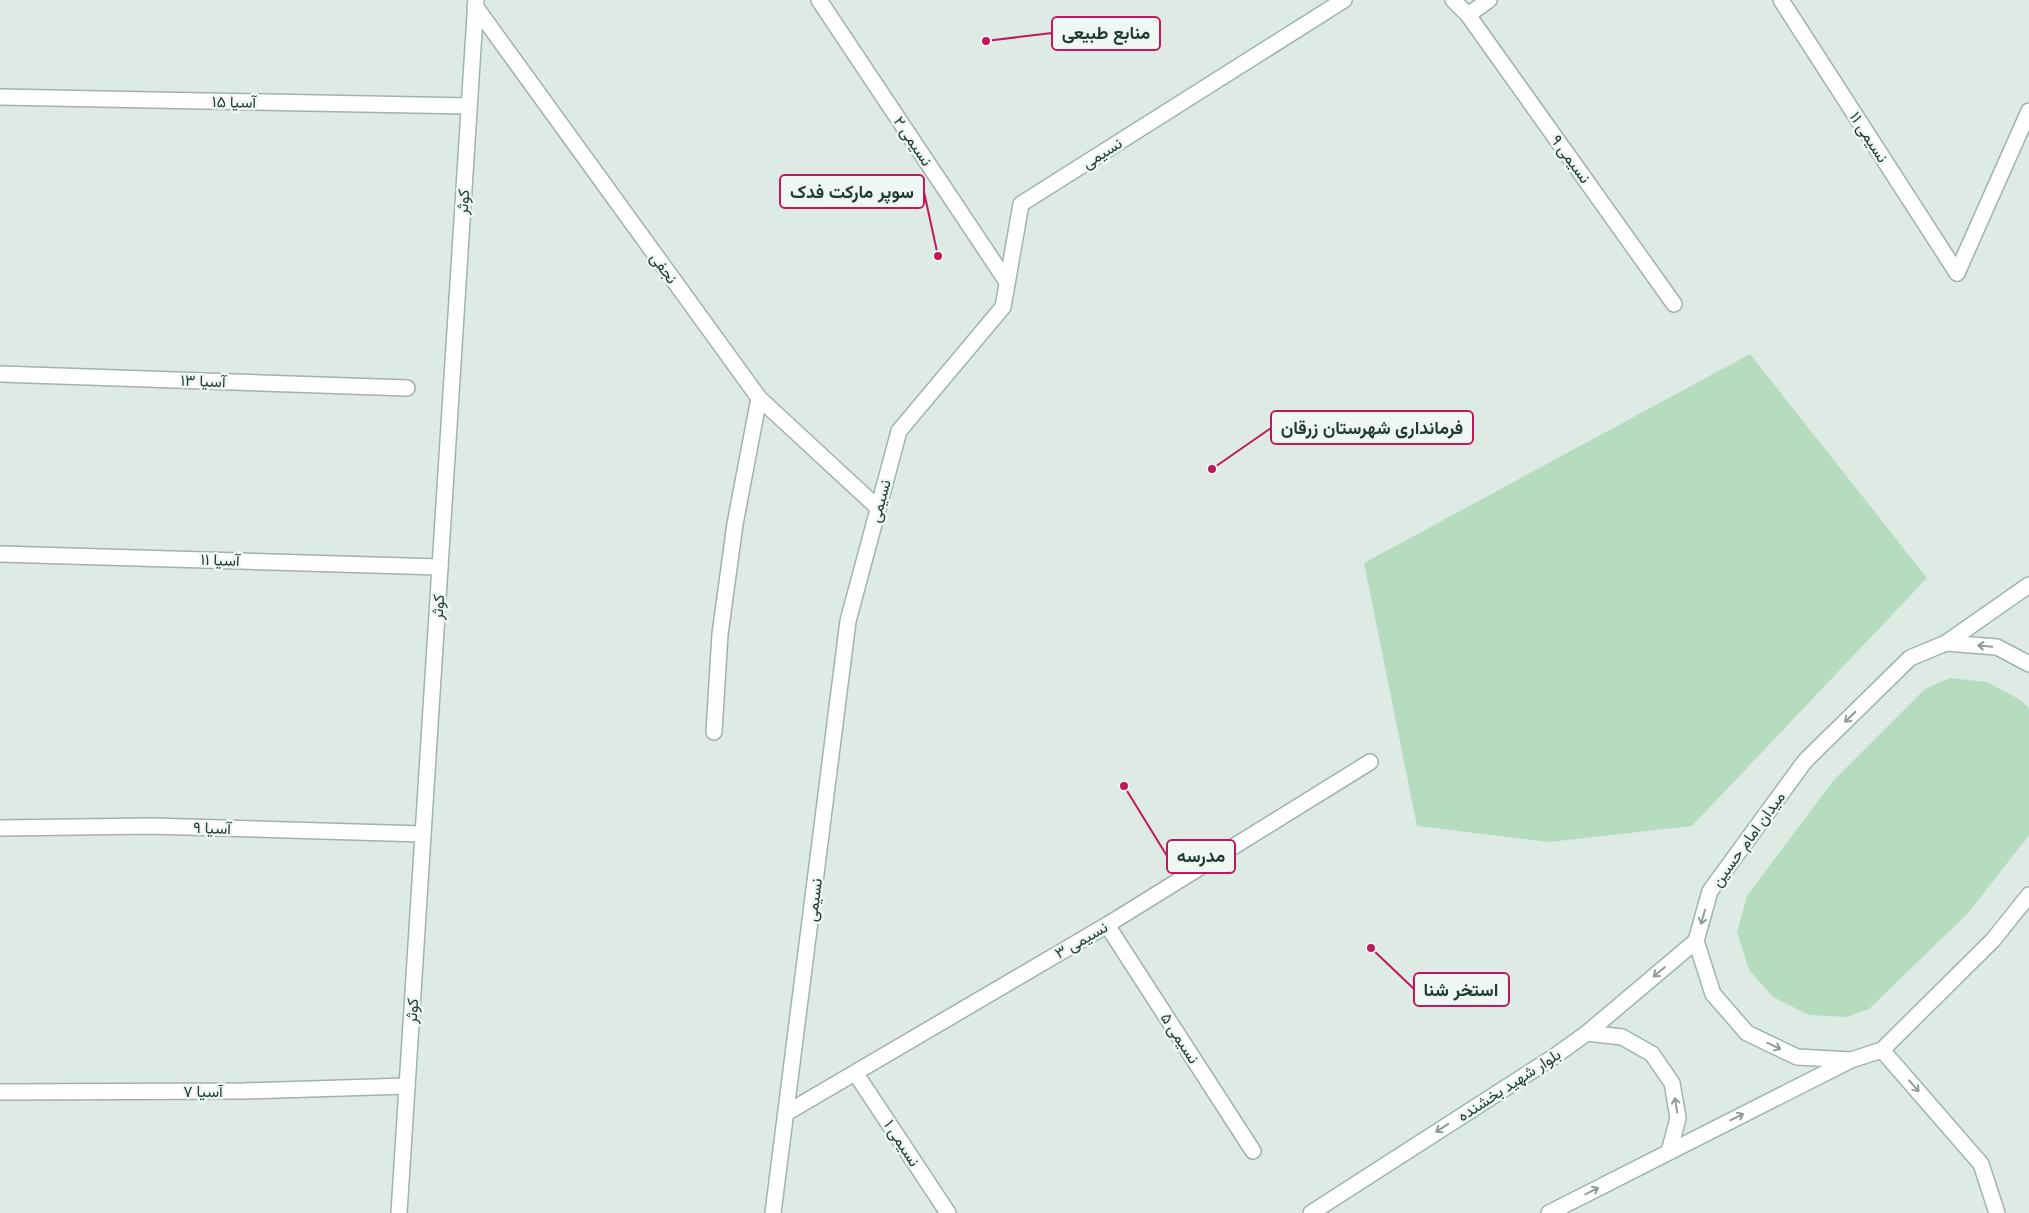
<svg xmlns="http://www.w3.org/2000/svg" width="2029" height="1213" font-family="Karla,Vazirmatn,sans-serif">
<rect width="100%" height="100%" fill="#deeae4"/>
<g fill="#b6dcbf">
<path d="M1750,354L1927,578L1692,826L1549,842L1417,826L1364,563Z"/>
<path d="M1950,678L1987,682L2022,701L2029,709V835L1969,912L1869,1009L1847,1017L1809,1015L1773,997L1749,970L1737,932L1747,896L1833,781L1925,689Z"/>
</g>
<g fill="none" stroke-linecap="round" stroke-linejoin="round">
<defs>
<g id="street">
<path d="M819,0L1007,282"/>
<path d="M1781,0L1957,273"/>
<path d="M475,6L759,398L878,508"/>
<path d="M1468,15L1674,304"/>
<path d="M0,97L469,106"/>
<path d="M1957,273L2029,111"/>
<path d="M0,374L407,388"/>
<path d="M0,554L440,567"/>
<path d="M714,732L720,634L735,524L759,398"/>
<path d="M0,828L151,826L423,834"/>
<path d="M1107,925L1253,1151"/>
<path d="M856,1074L948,1213"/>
<path d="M0,1092L243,1091L407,1086"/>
<path d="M788,1112L1107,925L1370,762"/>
</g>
<g id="secondary">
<path d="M1453,0L1468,15L1489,0"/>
<path d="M1946,643L2029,585"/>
<path d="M2029,664L1997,647L1946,643L1910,658L1805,761L1710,891L1696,941L1713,994L1747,1033L1797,1057L1851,1060L1882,1050L1993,940L2029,895"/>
<path d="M1587,1033L1622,1037L1652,1054L1672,1083L1678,1118L1669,1152"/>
<path d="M1882,1050L1981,1164L1997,1213"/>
<path d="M399,1213L476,0"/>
<path d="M773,1213L848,621L899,431L1003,307L1021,204L1344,0"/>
<path d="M1311,1213L1552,1058L1587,1033L1696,941"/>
<path d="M1549,1213L1849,1061"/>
</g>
</defs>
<use href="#street" stroke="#a1b2ab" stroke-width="18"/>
<use href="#secondary" stroke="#9db6ac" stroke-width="18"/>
<use href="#street" stroke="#fff" stroke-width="15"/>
<use href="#secondary" stroke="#fff" stroke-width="15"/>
</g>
<defs><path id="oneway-shaft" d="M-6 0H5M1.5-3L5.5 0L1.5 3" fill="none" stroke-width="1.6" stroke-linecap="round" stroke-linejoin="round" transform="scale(1.25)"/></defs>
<g stroke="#8f9c98">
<use href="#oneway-shaft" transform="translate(1985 646) rotate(-175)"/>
<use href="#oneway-shaft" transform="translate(1850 717) rotate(135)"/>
<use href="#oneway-shaft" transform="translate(1703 917) rotate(106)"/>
<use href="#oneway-shaft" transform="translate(1659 972) rotate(140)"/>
<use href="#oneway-shaft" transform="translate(1774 1046) rotate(26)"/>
<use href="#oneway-shaft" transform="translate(1914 1086) rotate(49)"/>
<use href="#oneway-shaft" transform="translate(1676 1105) rotate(-100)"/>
<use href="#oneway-shaft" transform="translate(1737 1117) rotate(-27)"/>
<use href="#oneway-shaft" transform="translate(1442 1128) rotate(147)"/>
<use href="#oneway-shaft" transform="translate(1592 1191) rotate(-27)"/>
</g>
<g text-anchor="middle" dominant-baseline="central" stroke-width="5" stroke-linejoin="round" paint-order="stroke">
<g font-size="16" fill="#1f3a32" stroke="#eef7f2">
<text transform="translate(234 102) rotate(1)">آسیا ۱۵</text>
<text transform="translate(1869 137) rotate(57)">نسیمی ۱۱</text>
<text transform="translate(913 141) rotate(56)">نسیمی ۲</text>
<text transform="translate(1102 153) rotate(-32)">نسیمی</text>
<text transform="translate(1571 159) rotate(54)">نسیمی ۹</text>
<text transform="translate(463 202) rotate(-86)">کوثر</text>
<text transform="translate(664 268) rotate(54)">نجفی</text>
<text transform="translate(203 381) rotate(2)">آسیا ۱۳</text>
<text transform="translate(880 501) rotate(-75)">نسیمی</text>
<text transform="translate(220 560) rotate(2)">آسیا ۱۱</text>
<text transform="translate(438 607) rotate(-86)">کوثر</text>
<text transform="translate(212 828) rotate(2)">آسیا ۹</text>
<text transform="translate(1748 839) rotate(-54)">میدان امام حسین</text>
<text transform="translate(814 900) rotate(-83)">نسیمی</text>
<text transform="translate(1081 940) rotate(-30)">نسیمی ۳</text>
<text transform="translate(412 1011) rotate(-86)">کوثر</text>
<text transform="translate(1180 1038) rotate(57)">نسیمی ۵</text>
<text transform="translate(1509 1085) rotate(-33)">بلوار شهید بخشنده</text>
<text x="203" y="1091">آسیا ۷</text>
<text transform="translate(902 1143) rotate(57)">نسیمی ۱</text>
</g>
</g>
<path fill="none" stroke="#c2185b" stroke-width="2" d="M986 41L1052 33M938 256L924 192M1212 469L1271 428M1124 786L1167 856M1371 948L1414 989"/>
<g fill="#c2185b" stroke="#eef7f2" stroke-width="2">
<circle cx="986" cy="41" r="5"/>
<circle cx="938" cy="256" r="5"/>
<circle cx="1212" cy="469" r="5"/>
<circle cx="1124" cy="786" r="5"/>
<circle cx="1371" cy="948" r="5"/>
</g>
<g fill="#eef7f2" stroke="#c2185b" stroke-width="2">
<rect x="1052" y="17" width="108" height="33" rx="5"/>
<rect x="780" y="175" width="144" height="33" rx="5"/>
<rect x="1271" y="411" width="202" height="33" rx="5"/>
<rect x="1167" y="840" width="68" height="33" rx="5"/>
<rect x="1414" y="973" width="95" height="33" rx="5"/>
</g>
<g font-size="18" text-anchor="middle" font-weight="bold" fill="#1f3a32">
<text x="1106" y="39">منابع طبیعی</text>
<text x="852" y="198">سوپر مارکت فدک</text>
<text x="1372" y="434">فرمانداری شهرستان زرقان</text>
<text x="1201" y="862">مدرسه</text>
<text x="1461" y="996">استخر شنا</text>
</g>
</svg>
